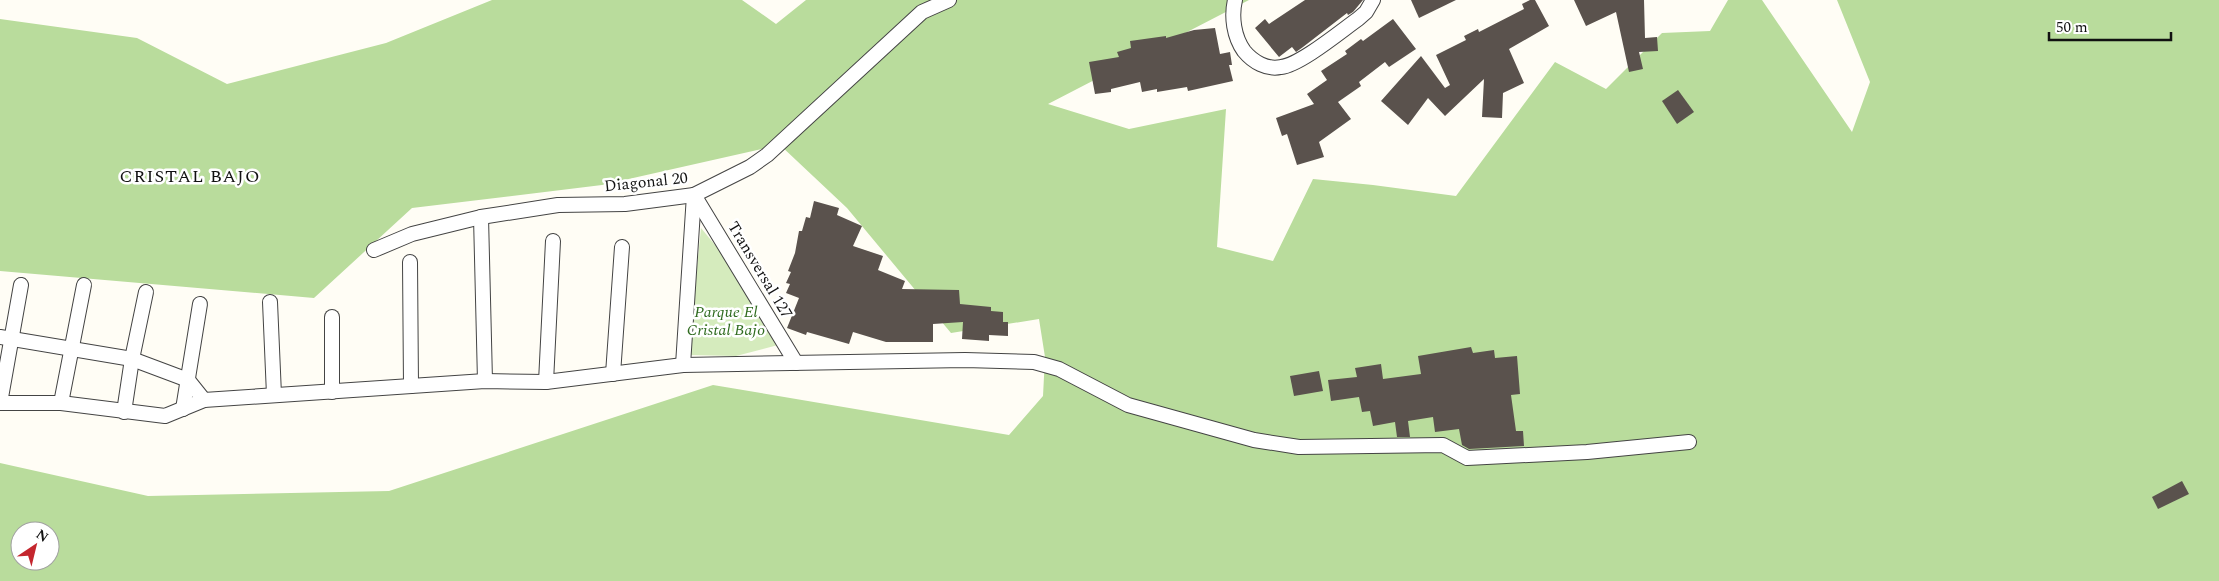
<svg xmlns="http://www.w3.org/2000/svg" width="2219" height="581" font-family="Spectral,serif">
<rect width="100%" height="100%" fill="#fffdf5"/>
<path fill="#d5ebbd" d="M701,228L735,269L778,345L736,356L688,355Z"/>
<path fill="#b9dc9c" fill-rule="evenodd" d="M492,0H742L776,24L806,0H1249L1048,104L1129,129L1226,109L1217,247L1273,261L1313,179L1373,185L1456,196L1555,62L1606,89L1662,33L1710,31L1728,0H1762L1852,132L1870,82L1837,0H2219V581H0V463L148,496L389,491L713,385L1009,435L1043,396L1045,357L1039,319L951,333L847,208L780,145L602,185L412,208L314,298L0,271V19L137,38L227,84L386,43ZM20,531H50V561H20Z"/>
<g fill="#5a524d">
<path d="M1305,0H1363L1353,12L1348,15L1347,13L1303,47L1296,52L1292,47L1279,57L1255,28L1265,19L1269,24Z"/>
<path d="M1411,0H1456L1419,18Z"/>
<path d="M1530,0H1535L1549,26L1509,49L1524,83L1503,93L1502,118L1482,117L1484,79L1445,116L1428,98L1408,125L1381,101L1421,56L1445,88L1450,85L1436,55L1466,40L1464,36L1478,29L1479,32L1524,9L1522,4Z"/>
<path d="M1574,0H1644L1645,38L1657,37L1658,51L1639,52L1643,69L1629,72L1616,12L1586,26Z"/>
<path d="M1393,19L1416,49L1389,67L1385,62L1359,82L1361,86L1338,102L1351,119L1319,142L1324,157L1297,165L1287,134L1282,136L1276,118L1314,104L1307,94L1327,80L1321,71L1347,54L1345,51L1361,39L1363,41Z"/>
<path d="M1215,28L1220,54L1230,52L1232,65H1229L1233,81L1188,91L1187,87L1157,92V89L1142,92L1140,82L1111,89V92L1095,94L1089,62L1119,57L1117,52L1131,48L1130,41L1166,36V38L1194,30Z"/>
<path d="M1678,90L1694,112L1677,124L1662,101Z"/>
<path d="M814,201L839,208L837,215L862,226L853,246L883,256L878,270L905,281L902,289L959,290L960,304L991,307V311L1003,312V322H1008V336L989,335V341L962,339L963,322L933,324V342H886L853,332L849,344L807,332L806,335L787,328L799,298L786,293L790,284L786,283L791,272L788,271L795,253L799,231H802L806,217L810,218Z"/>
<path d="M1471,347L1473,353L1494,350L1495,358L1517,356L1520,394L1511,395L1516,431H1523L1524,446L1469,449L1462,445L1459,429L1435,432L1433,417L1408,421L1410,437H1397L1395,422L1373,426L1370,411L1362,412L1359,397L1331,401L1328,380L1357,377L1355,368L1381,364L1383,379L1421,374L1418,356Z"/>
<path d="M1319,371L1323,391L1294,396L1290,376Z"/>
<path d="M2182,481L2189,494L2158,509L2152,497Z"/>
</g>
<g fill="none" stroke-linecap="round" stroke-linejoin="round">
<defs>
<g id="street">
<path d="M1235,0C1231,17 1234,37 1244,51C1253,62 1267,70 1281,67C1300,65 1341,31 1358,19L1366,12L1373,0"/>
<path d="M694,195L796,363"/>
<path d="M481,217L485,381"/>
<path d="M374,250L412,234L481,217L558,205L625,204L694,195L750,167L767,155L922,12L949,0"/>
<path d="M410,262L411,386"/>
<path d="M270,302L274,395"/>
<path d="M0,337L132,359L188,380L204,400"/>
<path d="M683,365L694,195"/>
<path d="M613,374L622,247"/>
<path d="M546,382L553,241"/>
<path d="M332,392V317"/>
<path d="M0,403H61L165,416L204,400L485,381L546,382L683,365L965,360L1034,362L1059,369L1128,405L1254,440L1299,447L1443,445L1467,458L1587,452L1689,442"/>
<path d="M0,403L21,285"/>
<path d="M61,403L84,285"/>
<path d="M183,409L200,304"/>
<path d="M124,412L132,359L146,292"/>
</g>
</defs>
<use href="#street" stroke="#444" stroke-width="16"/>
<use href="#street" stroke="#fff" stroke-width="14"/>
</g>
<g text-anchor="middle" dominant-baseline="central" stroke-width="5" stroke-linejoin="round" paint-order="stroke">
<g font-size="16" fill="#111" stroke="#fff">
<text transform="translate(646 182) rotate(-6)">Diagonal 20</text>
<text transform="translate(760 270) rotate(59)">Transversal 127</text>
</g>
<g font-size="16" font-style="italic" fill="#2f6b1f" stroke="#fff">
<text x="726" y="312">Parque El<tspan x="726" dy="18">Cristal Bajo</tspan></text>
</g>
<g font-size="18" letter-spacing="1" fill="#111" stroke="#fff">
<text x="190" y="176">CRISTAL BAJO</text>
</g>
</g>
<g transform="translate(35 546) rotate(35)"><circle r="24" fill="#ffffff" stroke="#a0a0a0"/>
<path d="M0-4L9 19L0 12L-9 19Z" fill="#c4262e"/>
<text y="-8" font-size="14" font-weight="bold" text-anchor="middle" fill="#111111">N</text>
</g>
<path d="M2049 32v8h122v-8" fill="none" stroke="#111111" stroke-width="2.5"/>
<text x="2056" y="32" font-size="15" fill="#111111" stroke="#ffffff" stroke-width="4" paint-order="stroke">50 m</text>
</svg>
